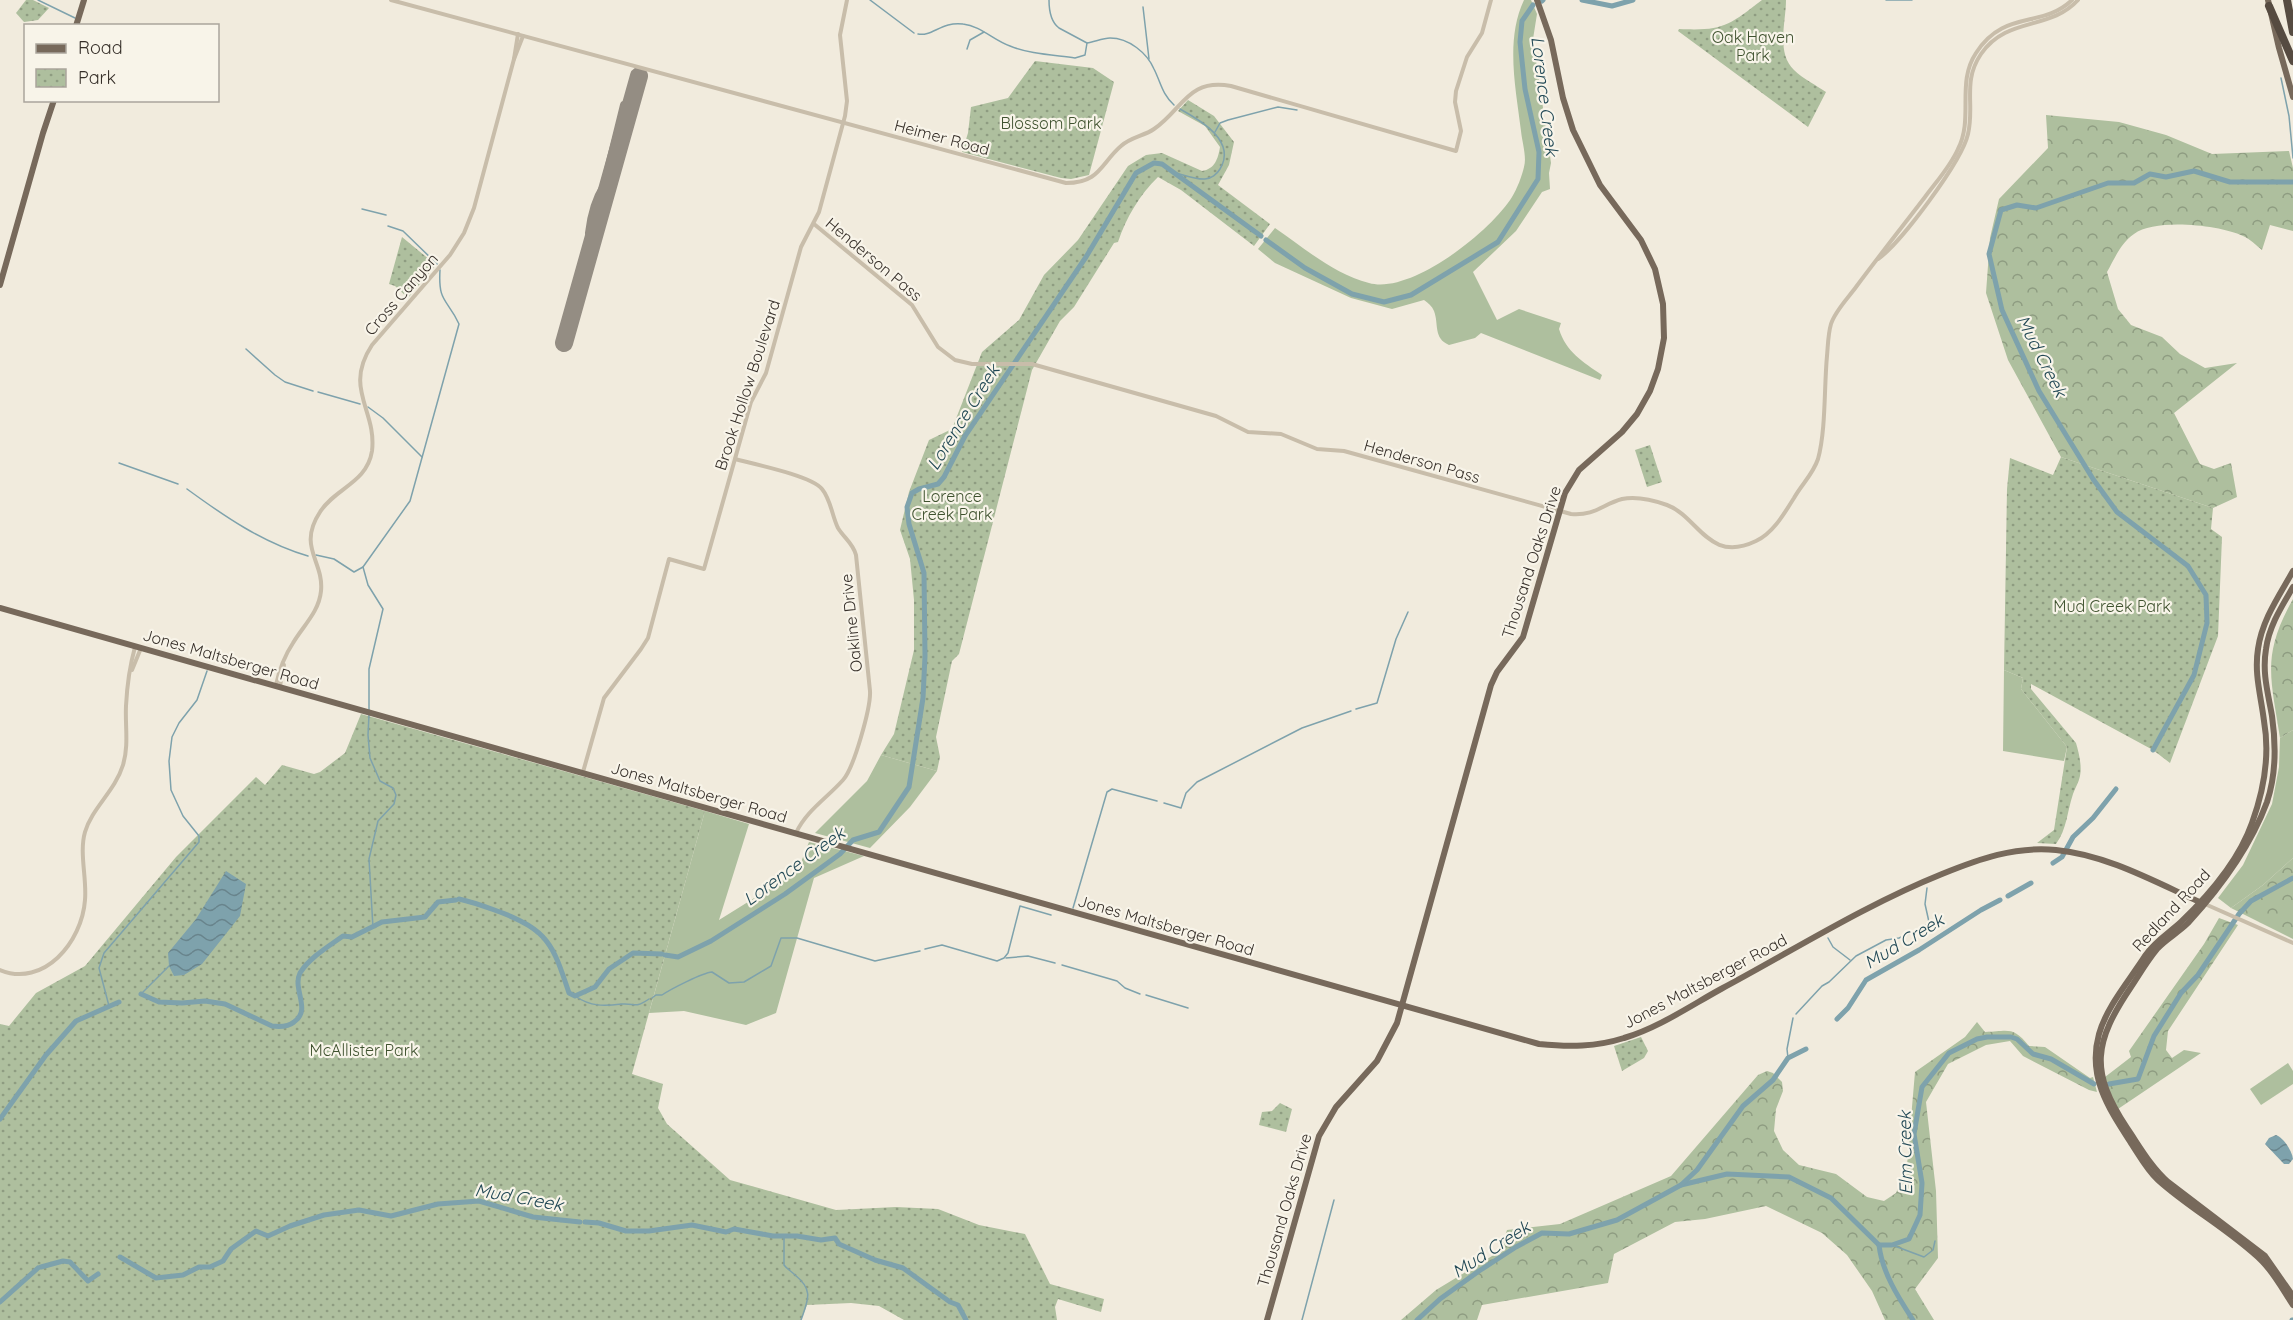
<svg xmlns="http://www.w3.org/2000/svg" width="2293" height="1320" font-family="Quicksand,sans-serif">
<defs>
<pattern id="forest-crowns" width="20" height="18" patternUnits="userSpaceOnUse" patternTransform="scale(1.5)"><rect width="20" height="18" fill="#aebf9e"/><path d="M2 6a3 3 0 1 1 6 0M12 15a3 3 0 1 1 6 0" fill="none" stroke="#8e9c81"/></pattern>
<pattern id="park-dots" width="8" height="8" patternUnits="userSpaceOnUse" patternTransform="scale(1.5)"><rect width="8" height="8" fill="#aebf9e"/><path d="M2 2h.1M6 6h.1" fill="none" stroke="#8e9c81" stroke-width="1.8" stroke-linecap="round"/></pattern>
<pattern id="water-waves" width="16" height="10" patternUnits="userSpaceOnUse" patternTransform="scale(1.5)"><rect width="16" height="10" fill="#7ea2ac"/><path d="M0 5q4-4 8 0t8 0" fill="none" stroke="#68848c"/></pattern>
</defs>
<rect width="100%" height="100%" fill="#f1ebdd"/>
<g fill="#aebf9e">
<path d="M1524,0H1531L1537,14L1533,39L1551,163L1549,173L1550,189L1542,192L1516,231L1473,272L1497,320L1519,309L1561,323L1559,329C1566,352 1583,362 1602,375L1600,380L1481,333L1475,338L1449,345C1433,338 1439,324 1434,311C1432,306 1428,303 1424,300L1392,309L1351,298L1275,263L1258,249L1275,228C1304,248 1334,274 1369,283C1411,295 1491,231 1512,197C1517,189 1522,176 1524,167C1527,157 1522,142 1521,131C1516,89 1505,40 1524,0Z"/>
<path d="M2004,670L2023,678L2021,689L2067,747L2064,761L2003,751Z"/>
<path d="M2293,730V858L2263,885L2231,908L2218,898L2243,865L2272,804L2279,767L2280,738Z"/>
<path d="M881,755L937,771L910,807L870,848L815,833L867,781Z"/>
<path d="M705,811L749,824L719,920L785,879L799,867L809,842L864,856L814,878L776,1013L746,1025L684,1011L649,1013Z"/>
<path d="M2288,1063L2293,1071V1084L2261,1105L2250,1089Z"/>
</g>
<g fill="url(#forest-crowns)">
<path d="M2046,115L2119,122L2166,135L2212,154L2289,151L2293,168V231L2270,225L2262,250C2256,245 2250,239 2243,236C2219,225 2156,218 2134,234C2120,244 2115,258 2107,272L2118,309L2131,325L2162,337L2180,354L2205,368L2237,363L2174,413L2200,464L2214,469L2231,463L2237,497L2213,508L2061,457L2008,360L1986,293L1990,238L1999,199L2048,148Z"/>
<path d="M2293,599V730L2280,738C2271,678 2261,656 2293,599Z"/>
<path d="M2293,858V939L2231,908L2263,885Z"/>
<path d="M2219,918L2238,925L2168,1031L2166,1050L2172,1058L2184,1050L2201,1053L2118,1109L2111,1096L2105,1077L2131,1057L2129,1051L2204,944Z"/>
<path d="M1977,1022L1985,1032C2009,1031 2013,1026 2029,1046L2045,1047L2090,1078L2093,1077L2097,1092L2089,1090L2023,1056L2010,1041L1986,1045L1948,1064L1926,1102L1936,1191L1938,1258L1915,1289L1934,1320H1885L1872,1291L1847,1255L1822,1233L1766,1206L1705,1219L1675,1222L1614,1254L1608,1283L1482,1305L1477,1320H1401L1436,1290L1497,1253L1503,1242L1507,1230L1560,1224L1671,1176L1758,1075L1767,1071L1773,1073L1782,1082L1783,1091L1776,1109L1774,1131L1783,1150L1799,1165L1836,1174L1867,1197L1884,1201L1896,1193L1907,1165L1915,1072L1965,1037Z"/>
</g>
<g fill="url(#park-dots)">
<path d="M26,0H33L49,8L38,20L24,22L16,13Z"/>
<path d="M1762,0H1786C1786,22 1776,53 1794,70C1803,79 1816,85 1826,92L1808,127L1678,31L1679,29C1723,31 1728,26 1762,0Z"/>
<path d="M1035,61L1093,68L1114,82L1089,175L1071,179L1061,178L962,152L968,133L971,107L1008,98Z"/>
<path d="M1188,100L1214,116L1234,142L1229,165L1218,185L1270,224L1254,246L1181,190L1158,177C1140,194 1126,218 1118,242L1114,243L1074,307L1060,321L1032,370L959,654L952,661L936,737L940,757L937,771L881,755L894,734L914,650V600L910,559L900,530L909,492L929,440L952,429L982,352L1019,320L1044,275L1078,240L1128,166L1146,155L1162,153L1202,171C1215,169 1218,159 1220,147L1205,126L1178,111Z"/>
<path d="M402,237L436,265L408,298L395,286L389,284Z"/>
<path d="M1650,445L1662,482L1647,487L1635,450Z"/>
<path d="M2061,457L2213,508L2211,529L2222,537L2218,636L2170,763L2153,750L2031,684V689L2076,743C2079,753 2082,766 2080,776C2079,782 2075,788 2073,794C2067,812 2067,829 2056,844L2037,843L2054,830L2067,747L2021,689L2023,678L2004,670L2007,489L2010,458L2053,475Z"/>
<path d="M361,714L705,811L632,1074L663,1084L658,1108L667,1124L730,1180L836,1210L896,1207L938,1209L979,1225L1025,1234L1050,1284L1104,1299L1101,1312L1058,1299L1055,1307L1057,1320H904L879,1306L851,1303L807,1305L801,1320H0V1024L9,1026L36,993L85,966L176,857L256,777L265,785L282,765L314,774L320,772L345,753Z"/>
<path d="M1641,1037L1648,1051L1644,1058L1622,1071L1614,1046Z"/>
<path d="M1280,1103L1292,1109L1286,1132L1259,1125L1262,1112L1272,1111Z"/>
</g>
<g fill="url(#water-waves)">
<path d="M226,871L246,884L240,916L202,964L184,975L174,976L169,966L168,953L196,919Z"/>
<path d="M2276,1135C2284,1138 2292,1151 2293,1159L2289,1164H2284L2265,1144L2269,1138Z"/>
</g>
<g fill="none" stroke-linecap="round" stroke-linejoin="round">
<g stroke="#7ea2ac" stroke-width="1.5">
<path d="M38,0L75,18"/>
<path d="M870,0L914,33"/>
<path d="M1049,0C1049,10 1051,22 1059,28L1087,43C1094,42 1103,38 1110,38C1129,38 1147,53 1154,69C1161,83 1162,94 1174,105"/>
<path d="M1886,0H1912"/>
<path d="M1143,7L1149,59"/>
<path d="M918,34C932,37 942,21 963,24C981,26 993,40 1010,46C1029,54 1054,55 1075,58L1085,55L1087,43"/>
<path d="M967,49L970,40L984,32"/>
<path d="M2281,78L2289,116L2293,158"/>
<path d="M1215,132L1220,123L1228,120L1278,107L1297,110"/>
<path d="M1172,172C1182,174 1195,180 1205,179C1211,179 1217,174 1220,169C1237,141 1200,120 1180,109"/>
<path d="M362,209L386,215"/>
<path d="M388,226L403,231L437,264"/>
<path d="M246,349L275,375L285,382L313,391"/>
<path d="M318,392L360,404"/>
<path d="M368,407L383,418L422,457"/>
<path d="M119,463L178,484"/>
<path d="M187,489C224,516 263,543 308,556"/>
<path d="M316,555L334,559L354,572L363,567L410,501L459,324C447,298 438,303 440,270"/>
<path d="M363,567L368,585L383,609L369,669V710"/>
<path d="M1356,709L1377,703L1396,639L1408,612"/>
<path d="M369,715L368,735L370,758L380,781L393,788L396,795L394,804L378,821L369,859L373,928"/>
<path d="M1164,803L1181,808L1186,793L1197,782L1302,728L1351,711"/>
<path d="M1073,908L1107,792L1112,789L1157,801"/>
<path d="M1828,938L1833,947L1850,960"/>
<path d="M925,949L942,945L997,961L1004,958L1008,953L1020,906L1051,915"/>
<path d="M1006,958L1028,956L1055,963"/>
<path d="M1062,965L1117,981L1125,988L1140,994"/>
<path d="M142,993L169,966"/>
<path d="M1146,995L1188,1008"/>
<path d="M575,996C591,1007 604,1006 622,1004C636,1003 634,1009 649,999"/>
<path d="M652,998L656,995H662C671,989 702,973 712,972L729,983L744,982L771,966L781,938H797L875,961L920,951"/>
<path d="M109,1006L99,968L104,953L199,842V836L183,816L171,790L169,761L172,737L179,723L197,700L207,671"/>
<path d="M1796,1014L1822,986L1829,982L1856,956L1886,940L1899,938L1923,928L1929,922L1925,904L1927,888"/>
<path d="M1788,1058L1787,1049L1793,1018"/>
<path d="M784,1236V1265C787,1269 791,1271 795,1275C814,1290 808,1300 801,1320"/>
<path d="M1892,1245L1924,1257L1933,1250L1935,1241"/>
<path d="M1302,1320L1334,1200"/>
</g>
<g stroke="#7ea2ac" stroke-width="5">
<path d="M1582,0L1612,6L1633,0"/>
<path d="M1542,1L1543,0"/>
<path d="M1266,240L1305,268L1352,294L1384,302L1411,295L1498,242L1538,179L1539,152L1525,89L1520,42L1522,21L1533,5"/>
<path d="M2153,750L2194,675L2207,623L2206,595L2188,566L2117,512L2093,479L2039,391L2002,310L1989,254L2001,210L2017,205L2036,208L2108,183H2134L2150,174L2166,177L2194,171L2230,182H2293"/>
<path d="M2053,863L2062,857L2073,837L2093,818L2116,789"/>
<path d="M2008,896L2031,883"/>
<path d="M459,899C473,902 486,907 500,912C549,931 553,945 569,993L575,996L595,987L609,969L633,953L662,954"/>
<path d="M665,955L678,957L711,941L785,894L840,854L853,840L879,832L909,787L923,698L925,656L924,573L909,524L907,507L912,493L919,489L938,484L944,477L965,436L1086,257L1136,173L1154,163L1162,164L1261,236"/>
<path d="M141,994L159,1002L182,1003L205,1001L225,1004L272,1026C280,1027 288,1027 294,1022C312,1010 292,989 300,973C309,958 329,946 343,936L352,937L382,922L425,917L438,902L456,900"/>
<path d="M1837,1019L1848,1008L1866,980L1919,950L1981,910L2000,900"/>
<path d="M2109,1084L2138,1079L2154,1036L2181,993L2198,975L2239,914L2251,901L2293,878"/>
<path d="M0,1119L46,1055L76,1021L119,1002"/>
<path d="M1681,1185L1727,1174L1789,1177L1831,1198L1879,1245H1892L1909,1239L1920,1215L1922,1183L1914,1134L1922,1087L1949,1053L1977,1039L1987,1037H2011L2017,1039L2033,1054L2051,1059L2094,1084"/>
<path d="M585,1222L599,1223L626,1231H649L692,1225L726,1232L734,1229L773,1236H797L821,1240L835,1238L839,1244L875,1260L903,1268L950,1302L958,1305L966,1320"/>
<path d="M1879,1245C1882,1272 1898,1297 1913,1320"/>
<path d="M120,1257L156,1278L183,1275L199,1267H210L223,1261L231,1249L256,1231L268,1236L290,1226L324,1215L359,1210L391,1216L438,1204L479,1201L533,1217L580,1222"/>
<path d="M41,1267L63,1261L70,1262L88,1281L98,1274"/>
<path d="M0,1302L38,1268"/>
<path d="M1417,1320L1440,1299L1479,1271L1516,1247L1542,1233L1569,1234L1617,1220L1681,1185L1697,1170L1743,1106L1773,1080L1788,1058L1806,1049"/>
<path d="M2292,1320H2293"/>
</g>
<path stroke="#948d83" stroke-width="8" d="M595,235L589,233C591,216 595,200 604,186L624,105"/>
<path stroke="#948d83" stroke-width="18" d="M564,343L639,76"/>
<g stroke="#c8bdaa" stroke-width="4">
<path d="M391,0L1066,183C1100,183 1101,163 1121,146C1131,137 1144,136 1154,129C1183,109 1188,78 1231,86L1456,151L1461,131L1455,102L1456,91L1467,57L1482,33L1491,0"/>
<path d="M514,59L523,36"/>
<path d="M814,224L912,305L938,347L955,360L972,364H1032L1216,416L1248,432L1281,434L1317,449L1344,451L1571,514C1595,516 1603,504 1622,499C1637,496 1653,500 1667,505C1699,517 1708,564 1756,541C1773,533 1784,514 1794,498C1802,484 1813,474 1818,459C1826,430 1824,387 1827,356C1828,345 1828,334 1831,324C1835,311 1848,298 1856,287C1879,256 1902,227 1925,197C1936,182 1950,167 1958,149C1974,118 1956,83 1976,53C2004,9 2042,29 2072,0"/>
<path d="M1878,259C1901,243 1962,161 1968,134C1975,105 1962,82 1981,54C2007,16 2050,31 2078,0"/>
<path d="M735,459C754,464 812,476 822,489C831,500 832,516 838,528C844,538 853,543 856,555L870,691C871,707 854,768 843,780C827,798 806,811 796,833"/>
<path d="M132,670L141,648"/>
<path d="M276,685C279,671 285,655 293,643C303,626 319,612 321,591C324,561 297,547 320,512C335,488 367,483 372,451C377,410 343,389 372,345L450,255L464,233L474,208L514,59L518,34"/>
<path d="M280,686L284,665"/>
<path d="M583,772L604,698L641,649L648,638L669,559L704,569L751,402L766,373L801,247L819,212L845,116L847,101L840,35L847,0"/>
<path d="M2205,904L2293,943"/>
<path d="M0,970C44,988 82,942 85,900C87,878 79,853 85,832C92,808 115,791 123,765C129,745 125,726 126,706C127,686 130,665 135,647"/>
</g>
<g stroke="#77695b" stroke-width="6">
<path d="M2268,0L2279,48L2293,97"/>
<path d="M76,26L84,0"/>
<path d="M0,285L43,133L54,100"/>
<path d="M2293,571C2279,596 2262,620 2258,649C2254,674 2261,696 2264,721C2270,755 2264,790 2252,823C2239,860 2209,895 2181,922C2168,934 2155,941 2145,956C2129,981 2107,1006 2099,1034C2087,1077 2109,1109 2131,1143C2139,1155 2147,1170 2158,1180C2190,1209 2230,1230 2262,1261C2274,1273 2283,1290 2293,1305"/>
<path d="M2293,587C2282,606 2269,626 2266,649C2262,673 2268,693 2272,716C2276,744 2276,775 2267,802C2250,848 2221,887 2188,923C2178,933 2166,939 2157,949C2147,961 2139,975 2131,987C2094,1042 2089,1071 2127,1128C2140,1147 2151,1167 2168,1182L2265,1256L2293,1296"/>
<path d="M0,608L1539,1044C1569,1047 1596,1047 1624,1038C1658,1028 1690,1006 1721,989C1794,950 1865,905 1942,874C1979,859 2015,846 2056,850C2108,855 2157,883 2204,904"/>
<path d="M1267,1320L1319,1136L1336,1107L1377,1061L1397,1023L1491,685L1497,672L1523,637L1565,493L1579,470L1622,432L1637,414L1650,391L1658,369L1664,338L1663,304L1655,269L1641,240L1600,185L1573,130L1563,98L1551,40L1537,0"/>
</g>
<g stroke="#564b41" stroke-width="8">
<path d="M2287,0L2293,32"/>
<path d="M2269,6L2293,61"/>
</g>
</g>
<g text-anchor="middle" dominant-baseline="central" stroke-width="4.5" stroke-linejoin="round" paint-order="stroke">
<g font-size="16" fill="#3f522f" stroke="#f8f4e9">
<text x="1753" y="37">Oak Haven<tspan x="1753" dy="18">Park</tspan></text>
<text x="1051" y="123">Blossom Park</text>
<text x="952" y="496">Lorence<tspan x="952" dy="18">Creek Park</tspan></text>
<text x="2112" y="606">Mud Creek Park</text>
<text x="364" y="1050">McAllister Park</text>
</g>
<g font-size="16" fill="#362f29" stroke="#f8f4e9">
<text transform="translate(942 137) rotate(15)">Heimer Road</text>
<text transform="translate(874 259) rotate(40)">Henderson Pass</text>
<text transform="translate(401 294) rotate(-49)">Cross Canyon</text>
<text transform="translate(747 385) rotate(-72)">Brook Hollow Boulevard</text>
<text transform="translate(1422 461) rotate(16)">Henderson Pass</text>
<text transform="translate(1531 562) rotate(-72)">Thousand Oaks Drive</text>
<text transform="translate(851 623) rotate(-96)">Oakline Drive</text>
<text transform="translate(231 659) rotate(16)">Jones Maltsberger Road</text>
<text transform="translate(699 792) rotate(16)">Jones Maltsberger Road</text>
<text transform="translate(2171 910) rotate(-47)">Redland Road</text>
<text transform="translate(1166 925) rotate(16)">Jones Maltsberger Road</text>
<text transform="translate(1705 981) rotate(-28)">Jones Maltsberger Road</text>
<text transform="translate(1284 1210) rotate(-74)">Thousand Oaks Drive</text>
</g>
<g font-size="18" font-style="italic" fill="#214855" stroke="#f8f4e9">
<text transform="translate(1545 96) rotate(83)">Lorence Creek</text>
<text transform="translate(2042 356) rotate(63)">Mud Creek</text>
<text transform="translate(963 417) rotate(-58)">Lorence Creek</text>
<text transform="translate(794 866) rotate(-36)">Lorence Creek</text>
<text transform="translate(1904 941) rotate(-31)">Mud Creek</text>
<text transform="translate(1905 1153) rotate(-91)">Elm Creek</text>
<text transform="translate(519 1197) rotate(10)">Mud Creek</text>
<text transform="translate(1491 1249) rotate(-33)">Mud Creek</text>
</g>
</g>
<rect x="24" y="24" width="195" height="78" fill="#f8f4e9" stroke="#aaa59c" stroke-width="1.5"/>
<rect x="36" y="44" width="30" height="9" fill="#77695b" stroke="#aaa59c" stroke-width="1.5"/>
<text x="78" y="54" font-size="18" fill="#362f29">Road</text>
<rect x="36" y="69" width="30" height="18" fill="url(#park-dots)" stroke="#aaa59c" stroke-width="1.5"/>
<text x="78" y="84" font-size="18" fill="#362f29">Park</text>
</svg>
